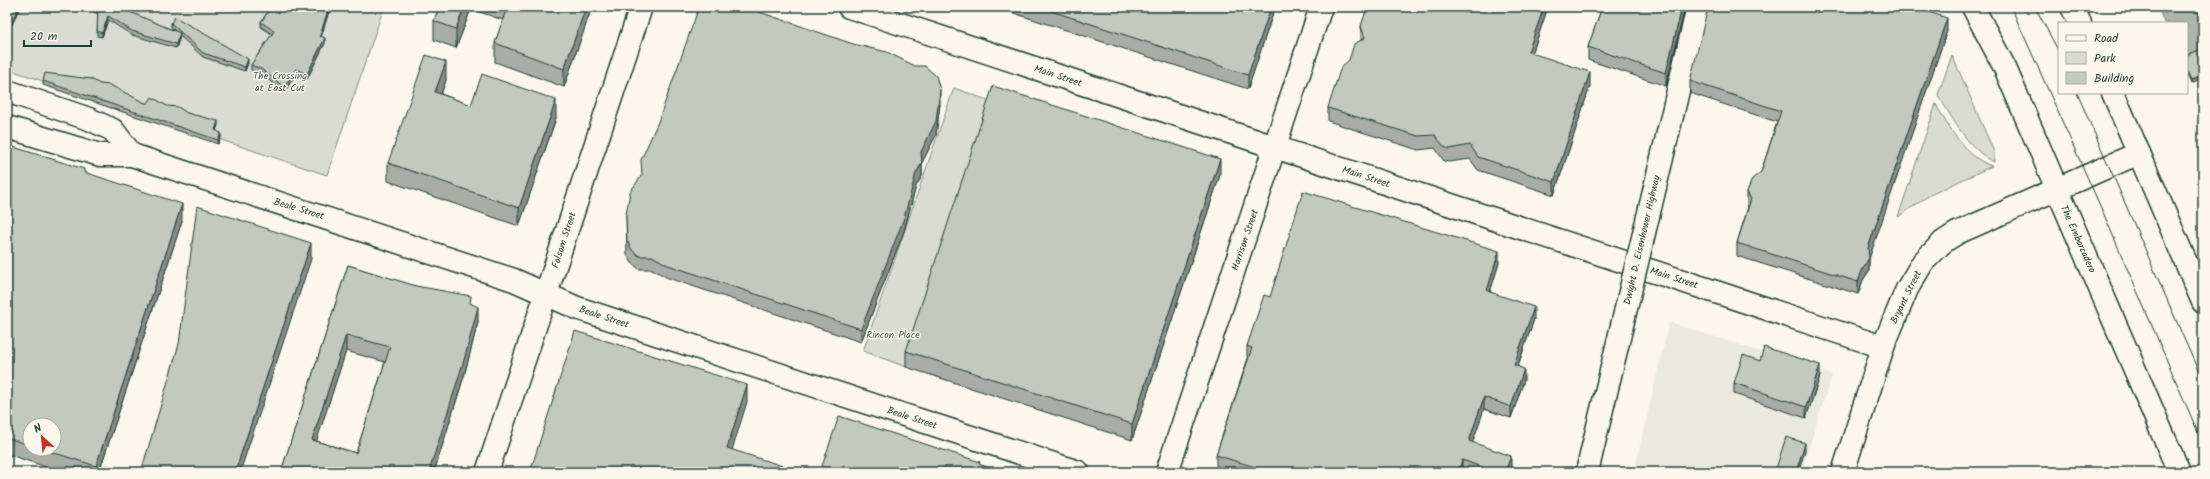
<svg xmlns="http://www.w3.org/2000/svg" width="2210" height="479" font-family="Kalam,sans-serif">
<rect width="100%" height="100%" fill="#fbf7ec"/>
<filter id="ink" filterUnits="userSpaceOnUse"><feTurbulence type="fractalNoise" baseFrequency=".025" numOctaves="2"/><feDisplacementMap in="SourceGraphic" scale="8" xChannelSelector="R" yChannelSelector="G"/><feConvolveMatrix kernelMatrix="1 2 1 2 8 2 1 2 1" color-interpolation-filters="sRGB"/></filter>
<g filter="url(#ink)">
<path fill="#eae9de" d="M1669,322L1832,375L1801,472H1634Z"/>
<g fill="#dbdcd1" stroke="#7d8c82">
<path d="M17,7H384L327,175L7,69V38Z"/>
<path d="M1952,55L1994,152V162C1967,148 1954,120 1938,95Z"/>
<path d="M954,88L993,102L906,367L863,351Z"/>
<path d="M1936,104C1948,127 1965,157 1992,166L1930,195L1898,217Z"/>
</g>
<path fill="#adb4aa" stroke="#74847b" d="M2158,7H2203V53L2187,60V23H2164Z"/>
<g fill="none" stroke-linecap="round" stroke-linejoin="round">
<defs>
<g id="minor">
<path d="M849,7L1883,347"/>
<path d="M7,91L89,119L113,130L132,155"/>
<path d="M7,127L100,155H132L514,280L577,308L1078,472"/>
<path d="M1843,472L1883,347L1907,289L1923,262L1943,242L1957,233L2139,153"/>
</g>
<g id="major">
<path d="M1973,7L2005,68L2179,472"/>
<path d="M2072,7L2080,23"/>
<path d="M2113,93L2203,302"/>
<path d="M487,472L641,7"/>
<path d="M1167,472L1321,7"/>
</g>
</defs>
<use href="#minor" stroke="#1f3d34" stroke-width="25"/>
<use href="#major" stroke="#1f3d34" stroke-width="25"/>
<use href="#minor" stroke="#fbf7ec" stroke-width="22"/>
<use href="#major" stroke="#fbf7ec" stroke-width="22"/>
<g stroke="#1f3d34" stroke-width="1">
<path d="M2011,7L2102,210L2203,444"/>
<path d="M2035,7L2059,52"/>
<path d="M2077,93L2203,382"/>
</g>
<defs>
<path id="highway-bridge" d="M1587,472L1698,7"/>
</defs>
<use href="#highway-bridge" stroke="#1f3d34" stroke-width="25" stroke-linecap="butt"/>
<use href="#highway-bridge" stroke="#fbf7ec" stroke-width="22"/>
</g>
<g fill="#a9ada3" stroke="#1f3d34" fill-rule="evenodd">
<path d="M7,7H21L11,26L7,24Z"/>
<path d="M271,7H332L329,11L321,36L325,43L307,79L296,74L284,92L261,74L251,70V65L272,34L261,27V22Z"/>
<path d="M439,7H592L564,87L495,62V43L503,20L471,9L456,48L434,40V21Z"/>
<path d="M995,7H1275L1248,89Z"/>
<path d="M1370,7H1548L1532,54L1590,86L1554,195L1478,170L1470,159L1449,162L1444,161L1435,148L1418,150L1328,121V108L1349,60L1361,40V26Z"/>
<path d="M1602,7H1685L1666,86L1588,60V47Z"/>
<path d="M94,8L174,30L171,27V23L248,63L245,71L203,57L180,36L176,48L132,35L108,20L102,37L97,36L98,14L94,12Z"/>
<path d="M1947,31L1869,257V271L1863,280L1858,294L1737,256V243L1748,207L1747,204V192L1761,172L1777,122L1690,93V81Z"/>
<path d="M2203,49L2191,84L2187,75V55Z"/>
<path d="M446,80L441,94L471,105L556,118L519,226L388,181V163Z"/>
<path d="M43,81L100,84L145,103L187,113L218,125L216,130L221,137L218,144L43,85Z"/>
<path d="M940,104L936,135L922,162V176L916,186L904,231L861,342L668,278L652,269H639L632,263L627,255L626,215Z"/>
<path d="M7,145L84,172L182,221L99,472H61L7,454ZM30,425L54,449H30Z"/>
<path d="M1220,175L1132,440L906,367V351Z"/>
<path d="M1499,263L1490,292L1534,319L1518,366L1524,380L1511,418L1484,409L1472,442L1511,467L1509,472H1235L1216,466V455L1248,358L1247,357V346L1270,297Z"/>
<path d="M348,265L471,304L478,322L464,376L434,472H281ZM346,351L385,362L356,453L316,441Z"/>
<path d="M1760,361L1820,376L1806,418L1734,394V383Z"/>
</g>
<g fill="#898d85" stroke="#1f3d34">
<path d="M19,7H21L11,26V22Z"/>
<path d="M329,7H332L329,11L320,41V36Z"/>
<path d="M464,7H471V9L456,48V29Z"/>
<path d="M586,7H592L564,87V69Z"/>
<path d="M1271,7H1275L1248,89V75Z"/>
<path d="M1544,7H1548L1528,66V52Z"/>
<path d="M1682,7H1685L1666,86V73Z"/>
<path d="M108,16V20L102,37V33Z"/>
<path d="M1947,18V31L1869,259V258V271L1863,280L1858,294V282L1868,248Z"/>
<path d="M180,33V37L176,48V44Z"/>
<path d="M325,38V43L307,79V74Z"/>
<path d="M248,59V63L245,71V67Z"/>
<path d="M446,62V80L435,111V92Z"/>
<path d="M296,69V74L284,92V87Z"/>
<path d="M1590,72V86L1554,195V182Z"/>
<path d="M2203,75V79L2191,84V80Z"/>
<path d="M940,90V104L936,135L921,165V152Z"/>
<path d="M556,100V118L519,226V208Z"/>
<path d="M218,121V125L215,134V130Z"/>
<path d="M221,133V137L218,144V140Z"/>
<path d="M1220,159V175L1132,440V424Z"/>
<path d="M922,163V176L916,186L904,231L861,342V329L916,173Z"/>
<path d="M182,204V221L99,472H96V466Z"/>
<path d="M311,243V259L240,472H235Z"/>
<path d="M1499,251V263L1487,302V291Z"/>
<path d="M478,307V322L464,376L434,472H429Z"/>
<path d="M1534,307V319L1514,376V365Z"/>
<path d="M346,335V351L312,455V440Z"/>
<path d="M1820,365V376L1806,418V407Z"/>
<path d="M1524,369V380L1511,418V407Z"/>
<path d="M747,385V402L727,466V448Z"/>
<path d="M1484,397V409L1469,453V441Z"/>
<path d="M1805,443V451L1798,472H1796Z"/>
<path d="M1511,456V467L1509,472H1505Z"/>
<path d="M1462,460V472H1458Z"/>
</g>
<g fill="#c4c9be" stroke="#1f3d34" fill-rule="evenodd">
<path d="M7,7H19L11,22L7,20Z"/>
<path d="M95,7H118L180,33L176,44L132,31L108,16L102,33L97,31L98,10L94,8Z"/>
<path d="M271,7H329L320,36L325,38L307,74L296,69L284,87L261,69L251,65L274,31L261,22Z"/>
<path d="M439,7H464L456,29L434,21Z"/>
<path d="M507,7H586L564,69L495,43Z"/>
<path d="M699,7H745L853,44L887,52L915,66H925L936,76L940,90L936,121L921,152L922,163L916,173L904,218L861,329L668,265L652,256H639L632,250L627,241L626,215L630,192L642,175L641,160L658,122Z"/>
<path d="M1039,7H1271L1248,75Z"/>
<path d="M1370,7H1544L1528,52L1590,72L1554,182L1478,157L1470,145L1449,149L1444,147L1435,135L1418,136L1328,108L1341,67L1349,60L1354,44L1365,38L1361,26L1366,11Z"/>
<path d="M1602,7H1682L1666,73L1588,47Z"/>
<path d="M1708,7H1913L1947,18L1868,248L1869,258L1863,268L1858,282L1737,243L1751,199L1747,192L1752,179L1761,172L1781,111L1690,81Z"/>
<path d="M175,17L248,59L245,67L203,53L171,23Z"/>
<path d="M2202,49H2203V75L2191,80L2187,71V55Z"/>
<path d="M426,55L446,62L435,92L471,105L482,74L556,100L519,208L388,163Z"/>
<path d="M45,73L91,79L100,84L110,85L145,103H148L152,97L167,106L178,107L187,113L218,121L215,130L221,133L218,140L43,81Z"/>
<path d="M993,86L1220,159L1132,424L906,351Z"/>
<path d="M7,145L84,169V172L182,204L96,466L42,449H54V425H30V445L7,438Z"/>
<path d="M1303,191L1499,251L1487,291L1534,307L1514,365L1524,369L1511,407L1484,397L1469,441L1511,456L1505,472H1496L1462,460L1458,472H1271L1216,455L1252,348L1247,346L1264,295L1270,297Z"/>
<path d="M197,206L311,243L235,472H141L179,344Z"/>
<path d="M348,265L416,286L471,296L470,303L478,307L464,360L429,472H281ZM346,335L390,347L356,453L312,440Z"/>
<path d="M575,331L747,385L727,448L801,472H530Z"/>
<path d="M1764,347L1820,365L1806,407L1734,383L1743,355L1760,361Z"/>
<path d="M839,416L980,462L979,464L989,468L988,472H990H820Z"/>
<path d="M1786,437L1805,443L1796,472H1775Z"/>
</g>
</g>
<g text-anchor="middle" dominant-baseline="central" stroke-width="3" stroke-linejoin="round" paint-order="stroke">
<g font-size="10" fill="#455d53" stroke="#fbf7ec">
<text x="280" y="76">The Crossing<tspan x="280" dy="12">at East Cut</tspan></text>
<text x="893" y="335">Rincon Place</text>
</g>
<g font-size="10" fill="#1f3d34" stroke="#fbf7ec">
<text transform="translate(1058 76) rotate(18)">Main Street</text>
<text transform="translate(1366 177) rotate(18)">Main Street</text>
<text transform="translate(299 209) rotate(17)">Beale Street</text>
<text transform="translate(2078 239) rotate(66)">The Embarcadero</text>
<text transform="translate(564 240) rotate(-72)">Folsom Street</text>
<text transform="translate(1245 240) rotate(-71)">Harrison Street</text>
<text transform="translate(1642 240) rotate(-77)">Dwight D. Eisenhower Highway</text>
<text transform="translate(1674 278) rotate(18)">Main Street</text>
<text transform="translate(1906 297) rotate(-64)">Bryant Street</text>
<text transform="translate(604 317) rotate(18)">Beale Street</text>
<text transform="translate(912 418) rotate(18)">Beale Street</text>
</g>
</g>
<rect width="2210" height="479" fill="none" stroke="#fbf7ec" stroke-width="24"/>
<rect x="12" y="12" width="2186" height="455" fill="none" stroke="#1f3d34" stroke-width="1.5" filter="url(#ink)"/>
<rect x="2058" y="22" width="130" height="72" fill="#fbf7ec" stroke="#a3ada2"/>
<rect x="2066" y="35" width="20" height="6" fill="#fbf7ec" stroke="#a3ada2"/>
<text x="2094" y="42" font-size="12" fill="#1f3d34">Road</text>
<rect x="2066" y="52" width="20" height="12" fill="#dbdcd1" stroke="#a3ada2"/>
<text x="2094" y="62" font-size="12" fill="#1f3d34">Park</text>
<rect x="2066" y="72" width="20" height="12" fill="#c4c9be" stroke="#a3ada2"/>
<text x="2094" y="82" font-size="12" fill="#1f3d34">Building</text>
<g transform="translate(42 437) rotate(333)"><circle r="19" fill="#fbf7ec" stroke="#a3ada2"/>
<path d="M0-3L7 15L0 10L-7 15Z" fill="#c8321e"/>
<text y="-6" font-size="11" font-weight="bold" text-anchor="middle" fill="#1f3d34">N</text>
</g>
<path d="M24 40v6h67v-6" fill="none" stroke="#1f3d34" stroke-width="2"/>
<text x="30" y="40" font-size="12" fill="#1f3d34" stroke="#fbf7ec" stroke-width="3" paint-order="stroke">20 m</text>
</svg>
